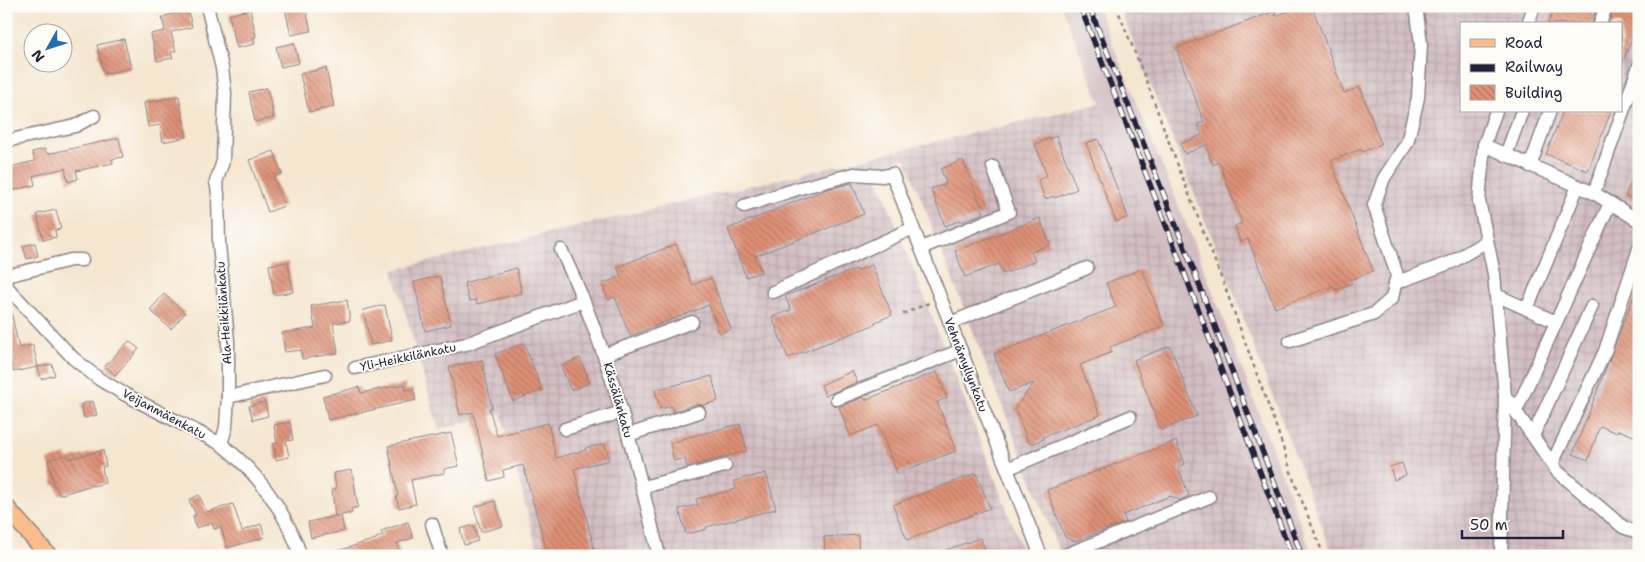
<svg xmlns="http://www.w3.org/2000/svg" width="1645" height="562" font-family="'Shantell Sans',sans-serif">
<defs>
<pattern id="industrial-grid" width="8" height="8" patternUnits="userSpaceOnUse" patternTransform="scale(1.25)"><rect width="8" height="8" fill="#d2bec2"/><path d="M0 4h8M4 0v8" fill="none" stroke="#b4a3a8"/></pattern>
<pattern id="building-back-hatch" width="6" height="6" patternUnits="userSpaceOnUse" patternTransform="scale(1.25)"><rect width="6" height="6" fill="#de9075"/><path d="M-1 5l2 2M0 0l6 6M5-1l2 2" fill="none" stroke="#b47561"/></pattern>
</defs>
<rect width="100%" height="100%" fill="#fdfcf7"/>
<filter id="ink" filterUnits="userSpaceOnUse"><feTurbulence type="fractalNoise" baseFrequency=".02" numOctaves="2"/><feDisplacementMap in="SourceGraphic" scale="10" xChannelSelector="R" yChannelSelector="G"/><feConvolveMatrix kernelMatrix="1 2 1 2 8 2 1 2 1" color-interpolation-filters="sRGB"/></filter>
<filter id="wash" filterUnits="userSpaceOnUse"><feTurbulence type="fractalNoise" baseFrequency=".0096" numOctaves="4" result="noise"/><feDisplacementMap in="SourceGraphic" scale="20" xChannelSelector="R" yChannelSelector="G"/><feGaussianBlur stdDeviation="1.12" result="paint"/><feColorMatrix in="noise" values="0 0 0 0 0 0 0 0 0 0 0 0 0 0 0 0 0 1.4 0 .05"/><feComposite in="paint" operator="in"/></filter>
<g filter="url(#wash)">
<rect width="100%" height="100%" fill="#f5e6cf"/>
<g fill="url(#industrial-grid)" fill-rule="evenodd">
<path d="M1119,6H1639V556H1333L1230,283ZM1461,24H1621V111H1461Z"/>
<path d="M1100,103L1283,556H1061L905,158L874,168L1025,556H539L501,413L439,430L393,270Z"/>
</g>
<path fill="#d2bec2" d="M1061,6H1097L1200,258L1313,556H1283Z"/>
<g id="blocks">
<g fill="url(#building-back-hatch)">
<path d="M296,6H305L311,31L291,35L285,9Z"/>
<path d="M1301,6H1312L1344,93L1360,87L1381,144L1362,152L1361,149L1331,161L1373,271L1350,280L1352,283L1335,290L1333,286L1275,308L1248,239L1240,242L1235,226L1242,223L1219,162L1213,165L1206,145L1185,154L1180,144L1202,135L1198,124L1204,122L1176,48L1275,11L1276,16Z"/>
<path d="M1555,6H1597L1592,24H1548Z"/>
<path d="M1614,6H1639V21L1622,64L1621,24H1609Z"/>
<path d="M250,9L256,37H253L255,44L237,48L229,15Z"/>
<path d="M188,10L192,27L171,32L176,51L171,52L173,58L157,61L151,34L165,31L162,17Z"/>
<path d="M124,39L131,68L104,74L97,45Z"/>
<path d="M294,43L299,63L281,67L276,47Z"/>
<path d="M326,68L334,107L309,112L300,74Z"/>
<path d="M267,88L274,118L255,122L249,92Z"/>
<path d="M179,96L187,137L163,142L160,125L148,127L144,103Z"/>
<path d="M1563,111H1611L1588,171L1546,154Z"/>
<path d="M1056,136L1077,189L1055,198L1054,196L1045,199L1038,180L1047,176L1035,144Z"/>
<path d="M119,138L123,157L112,159L113,163L76,171L78,179L68,182L65,168L33,176L35,185L6,192V168L35,161L32,152L45,149L47,154Z"/>
<path d="M1098,139L1128,217L1116,222L1086,143Z"/>
<path d="M274,151L282,174L274,177L284,206L268,212L249,160Z"/>
<path d="M963,160L984,213L961,222V220L945,226L931,189L946,184L941,169Z"/>
<path d="M1638,164H1639V201L1625,196Z"/>
<path d="M852,183L864,214L755,256L761,272L746,277L728,229L824,190Z"/>
<path d="M56,210L61,229L55,230L56,237L43,240L37,214Z"/>
<path d="M1040,218L1050,245L1031,252L1035,261L1003,274L999,264L965,277L955,251Z"/>
<path d="M35,243L38,256L27,259L23,246Z"/>
<path d="M676,244L692,285L711,278L731,329L720,333L709,305L630,336L615,297L608,300L602,284L621,276L617,267Z"/>
<path d="M288,262L293,292L274,295L269,265Z"/>
<path d="M872,265L892,315L875,322L876,324L788,358L772,317L791,310L785,296L856,269L857,271Z"/>
<path d="M516,268L522,293L477,304L476,300L469,301L464,283Z"/>
<path d="M1142,269L1164,326L1110,347L1112,352L1080,365L1100,415L1043,437L1044,439L1033,443L1028,442L1015,408L1034,383L1009,392L994,354L1116,307L1106,283Z"/>
<path d="M440,276L451,325L425,331L414,282Z"/>
<path d="M1638,285L1639,438L1618,430L1617,433L1600,426L1588,460L1573,454Z"/>
<path d="M164,294L185,313L171,329L150,310Z"/>
<path d="M347,300L350,321L333,323L338,353L302,359L301,350L285,352L282,333L315,328L311,306Z"/>
<path d="M385,305L392,340L371,345L363,310Z"/>
<path d="M11,311L19,348L33,345L38,367L13,372L6,340V312Z"/>
<path d="M129,341L139,349L115,375L105,366Z"/>
<path d="M524,343L542,390L513,401L495,354Z"/>
<path d="M1170,346L1197,416L1161,430L1134,360Z"/>
<path d="M580,358L590,383L571,390L561,366Z"/>
<path d="M482,360L492,408H489L497,436L548,423L556,458L586,450L585,448L605,444L609,460L574,469L596,556H548L523,465L503,470L504,477L489,481L473,412L460,415L449,367Z"/>
<path d="M52,364L55,375L41,379L38,367Z"/>
<path d="M852,371L857,382L825,396L821,385Z"/>
<path d="M937,372L947,398L937,402L956,451L897,473L878,425L850,436L839,407L864,397L865,400Z"/>
<path d="M712,376L718,401L703,405L696,404L673,412L672,406L660,409L655,390Z"/>
<path d="M405,384L406,390L413,389L416,400L328,420L323,396L359,387L361,393Z"/>
<path d="M93,401L97,415L84,418L81,404Z"/>
<path d="M265,402L268,416L253,420L249,406Z"/>
<path d="M290,422L293,440L286,441L289,457L276,460L273,444L277,443L274,425Z"/>
<path d="M740,424L747,451L687,467L685,458L674,461L670,443L682,440L681,439Z"/>
<path d="M451,433L459,466L444,469V473L411,480L416,504L399,508L396,497L398,496L388,446Z"/>
<path d="M1176,441L1185,464L1178,467L1189,496L1180,500L1170,496L1123,515L1126,522L1075,541L1065,537L1047,490Z"/>
<path d="M103,450L106,466L102,467L105,483L93,486L92,485L59,495L56,485L54,486L48,460L66,455L68,459Z"/>
<path d="M1402,463L1406,475L1394,480L1390,467Z"/>
<path d="M352,470L358,507L351,509L352,513L335,516L332,490L336,489L334,473Z"/>
<path d="M766,473L776,509L706,527L707,529L686,534L679,509L698,505L696,499L736,489L734,481Z"/>
<path d="M976,473L990,508L907,540L893,505Z"/>
<path d="M199,495L207,512L233,504L242,531L261,524L265,537L227,548L221,527L214,529L212,523L196,528L193,516L196,515L189,500Z"/>
<path d="M495,501L503,526L481,532L474,507Z"/>
<path d="M341,515L344,531L311,538L308,522Z"/>
<path d="M408,522L413,538L397,543L401,556H331V553L376,539V538L383,536L381,531Z"/>
<path d="M474,525L478,541L464,545L460,529Z"/>
<path d="M858,535L859,556H825L824,537Z"/>
<path d="M980,538L985,549L966,556H935V554Z"/>
</g>
</g>
</g>
<g filter="url(#ink)">
<use href="#blocks" fill-opacity="0" stroke="#8c8485" stroke-width="1"/>
<g fill="none" stroke-linecap="round" stroke-linejoin="round">
<defs>
<g id="minor">
<path d="M207,6L222,68L225,93L223,161L216,182L218,193L219,244L228,340V397L226,427L221,444"/>
<path d="M1528,24L1534,6"/>
<path d="M1600,24L1606,6"/>
<path d="M6,141L75,126L94,116"/>
<path d="M1484,145L1496,111"/>
<path d="M1506,155L1522,111"/>
<path d="M1530,166L1550,111"/>
<path d="M1594,193L1639,66"/>
<path d="M744,206L800,188L854,174L883,176L892,174L1041,556"/>
<path d="M1639,221L1594,193L1484,145L1479,201L1494,274L1505,396L1557,471L1623,527L1639,533"/>
<path d="M921,248L1009,212L993,167"/>
<path d="M561,250C608,347 634,452 659,556"/>
<path d="M6,276L71,260H82"/>
<path d="M1395,283L1452,262L1487,241"/>
<path d="M6,286L73,358L99,379L126,395L221,444C258,473 285,510 301,556"/>
<path d="M773,292L913,228"/>
<path d="M1496,295L1556,322"/>
<path d="M1527,309L1578,186"/>
<path d="M950,323L1087,268"/>
<path d="M1290,341L1374,314L1392,298L1397,275L1374,205L1384,178L1407,143L1418,98L1421,44L1416,6"/>
<path d="M604,355L692,322"/>
<path d="M355,368L466,344L583,301"/>
<path d="M228,397L325,375"/>
<path d="M837,399L961,350"/>
<path d="M1516,411L1610,203"/>
<path d="M565,429L622,412"/>
<path d="M628,435L699,412"/>
<path d="M1533,436L1592,306"/>
<path d="M1552,464L1605,351L1639,249"/>
<path d="M1007,469L1130,417"/>
<path d="M643,487L725,466"/>
<path d="M432,524L442,556"/>
<path d="M1063,556L1209,497"/>
<path d="M1501,556L1505,396"/>
</g>
<path id="major" d="M6,507L49,556"/>
</defs>
<use href="#minor" stroke="#8c8485" stroke-width="15"/>
<use href="#major" stroke="#8c8485" stroke-width="19"/>
<g stroke="#8c8485" stroke-width="2.5" stroke-dasharray="4 4" stroke-linecap="butt">
<path d="M1116,6L1146,80L1170,145L1226,290L1278,432L1294,481L1324,556"/>
<path d="M903,314L929,303"/>
</g>
<use href="#minor" stroke="#fff" stroke-width="12"/>
<use href="#major" stroke="#fabc8b" stroke-width="16"/>
<defs>
<g id="rail">
<path d="M1080,6L1178,256L1292,556"/>
<path d="M1089,6L1194,271L1302,556"/>
</g>
</defs>
<use href="#rail" stroke="#22223b" stroke-width="5.5"/>
<use href="#rail" stroke="#fdfcf7" stroke-width="4" stroke-dasharray="11" stroke-linecap="butt"/>
</g>
</g>
<g text-anchor="middle" dominant-baseline="central" stroke-width="4" stroke-linejoin="round" paint-order="stroke">
<g font-size="12" fill="#22223b" stroke="#fdfcf7">
<text transform="translate(224 313) rotate(-94)">Ala-Heikkilänkatu</text>
<text transform="translate(408 357) rotate(-12)">Yli-Heikkilänkatu</text>
<text transform="translate(966 365) rotate(69)">Vehnämyllynkatu</text>
<text transform="translate(618 400) rotate(74)">Kässälänkatu</text>
<text transform="translate(164 414) rotate(28)">Veijanmäenkatu</text>
</g>
</g>
<rect width="1645" height="562" fill="none" stroke="#fdfcf7" stroke-width="25"/>
<rect x="1460" y="22" width="162" height="90" fill="#fdfcf7" stroke="#a5a5ac"/>
<rect x="1470" y="39" width="25" height="8" fill="#fabc8b" stroke="#a5a5ac"/>
<text x="1505" y="48" font-size="15" fill="#22223b">Road</text>
<rect x="1470" y="64" width="25" height="8" fill="#22223b" stroke="#a5a5ac"/>
<text x="1505" y="72" font-size="15" fill="#22223b">Railway</text>
<rect x="1470" y="85" width="25" height="15" fill="url(#building-back-hatch)" stroke="#a5a5ac"/>
<text x="1505" y="98" font-size="15" fill="#22223b">Building</text>
<g transform="translate(48 48) rotate(231)"><circle r="24" fill="#fdfcf7" stroke="#a5a5ac"/>
<path d="M0-4L9 19L0 12L-9 19Z" fill="#1f6fb2"/>
<text y="-8" font-size="14" font-weight="bold" text-anchor="middle" fill="#22223b">N</text>
</g>
<path d="M1462 530v8h101v-8" fill="none" stroke="#22223b" stroke-width="2.5"/>
<text x="1470" y="530" font-size="15" fill="#22223b" stroke="#fdfcf7" stroke-width="4" paint-order="stroke">50 m</text>
</svg>
